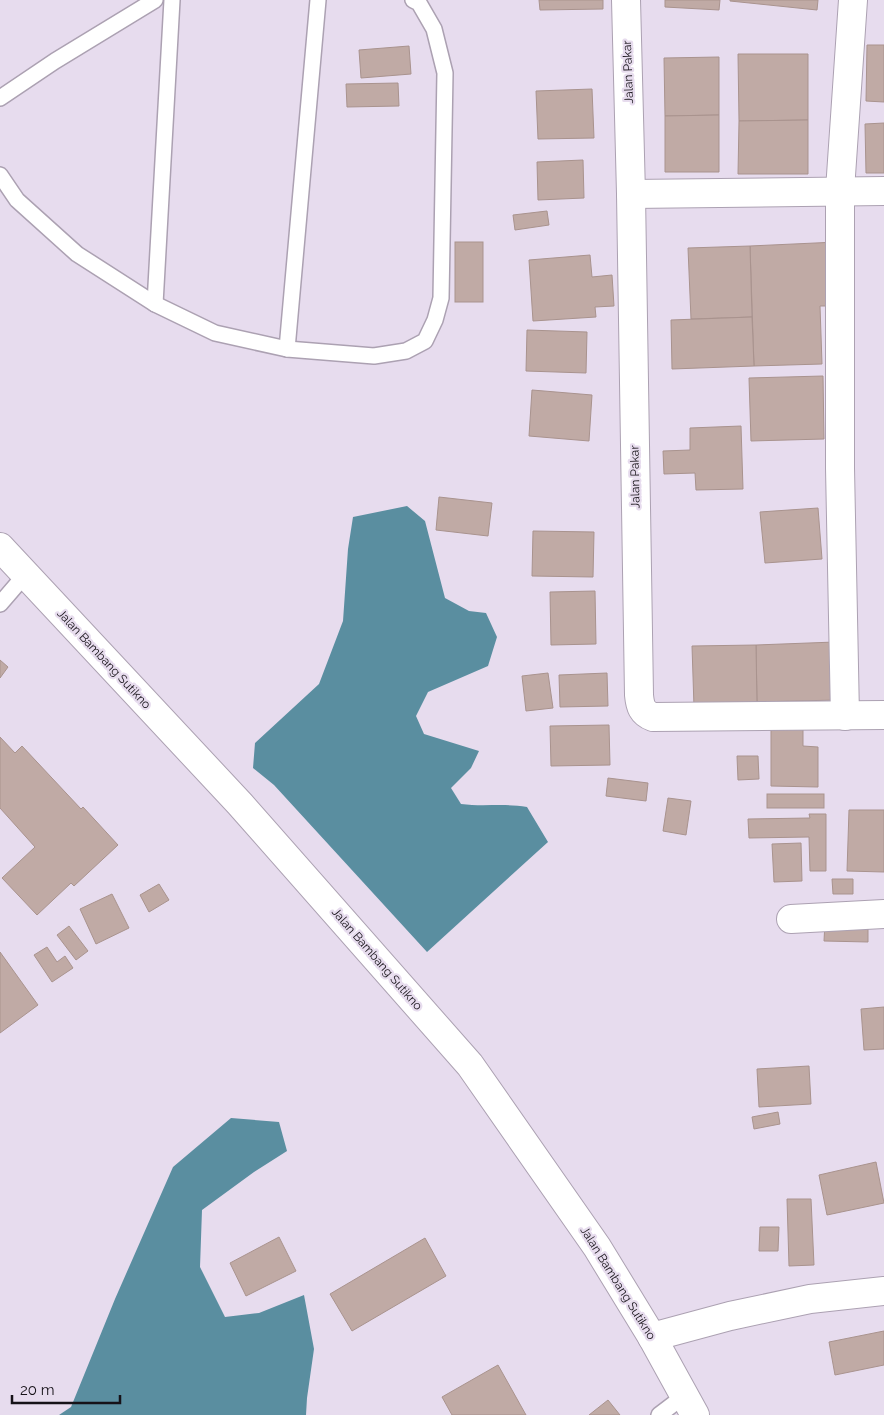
<svg xmlns="http://www.w3.org/2000/svg" width="884" height="1415" font-family="Raleway,sans-serif">
<rect width="100%" height="100%" fill="#e7dcee"/>
<g fill="#5a8ea0">
<path d="M407,506L425,521L445,598L469,611L486,613L497,637L488,666L428,692L416,716L424,734L479,751L471,768L451,788L461,804C483,807 505,803 527,807L548,842L427,952L274,785L253,768L255,743L319,684L343,621L348,549L353,517Z"/>
<path d="M231,1118L279,1122L287,1151L254,1172L202,1210L200,1267L225,1317L259,1313L304,1295L314,1349L307,1398L306,1415H59L71,1407L115,1299L173,1167Z"/>
</g>
<g fill="#c0aaa5" stroke="#a9938e">
<path d="M539,0H603V9L540,10Z"/>
<path d="M665,0H720L719,10L665,7Z"/>
<path d="M730,0H818L817,10L730,1Z"/>
<path d="M867,45H884V102L866,101Z"/>
<path d="M409,46L411,74L361,78L359,50Z"/>
<path d="M738,54H808V120L739,121Z"/>
<path d="M719,57V115L665,116L664,58Z"/>
<path d="M398,83L399,106L347,107L346,84Z"/>
<path d="M592,89L594,138L538,139L536,91Z"/>
<path d="M719,115V172H665V116Z"/>
<path d="M808,120V174H738L739,121Z"/>
<path d="M884,123V173H866L865,124Z"/>
<path d="M583,160L584,198L538,200L537,162Z"/>
<path d="M547,211L549,225L515,230L513,215Z"/>
<rect x="455" y="242" width="28" height="60"/>
<path d="M837,242L839,306H820L822,364L754,366L750,246Z"/>
<path d="M750,246L752,317L691,319L688,248Z"/>
<path d="M590,255L592,277L612,275L614,306L595,307L596,317L533,321L529,260Z"/>
<path d="M752,317L754,366L672,369L671,320Z"/>
<path d="M527,330L587,332L586,373L526,371Z"/>
<path d="M823,376L824,439L751,441L749,378Z"/>
<path d="M532,390L592,395L589,441L529,436Z"/>
<path d="M741,426L743,489L696,490L695,473L664,474L663,451L690,450V428Z"/>
<path d="M439,497L492,503L488,536L436,530Z"/>
<path d="M818,508L822,559L765,563L760,512Z"/>
<path d="M533,531L594,532L593,577L532,576Z"/>
<path d="M595,591L596,644L551,645L550,592Z"/>
<path d="M835,642L837,700L757,702L756,645Z"/>
<path d="M756,645L757,705L694,707L692,646Z"/>
<path d="M0,660L8,667L0,678Z"/>
<path d="M548,673L553,708L526,711L522,676Z"/>
<path d="M607,673L608,706L560,707L559,675Z"/>
<path d="M609,725L610,765L551,766L550,726Z"/>
<path d="M771,728L803,729V746L818,747V787L771,786Z"/>
<path d="M0,737L15,753L22,746L81,809L83,807L118,845L74,886L71,883L37,915L2,878L35,847L0,808Z"/>
<path d="M737,756H758L759,779L738,780Z"/>
<path d="M608,778L648,783L646,801L606,796Z"/>
<rect x="767" y="794" width="57" height="14"/>
<path d="M668,798L691,801L686,835L663,831Z"/>
<path d="M849,810H884V872L847,871Z"/>
<path d="M809,814H826V871H810L809,837L749,838L748,819L810,818Z"/>
<path d="M801,843L802,881L774,882L772,844Z"/>
<path d="M832,879H853V894H833Z"/>
<path d="M159,884L169,900L149,912L140,895Z"/>
<path d="M112,894L129,928L96,944L80,909Z"/>
<path d="M825,922L868,924V942L824,941Z"/>
<path d="M69,926L88,951L76,960L57,935Z"/>
<path d="M47,947L57,962L65,956L73,968L52,982L34,955Z"/>
<path d="M0,952L38,1005L0,1033Z"/>
<path d="M884,1007V1049L864,1050L861,1009Z"/>
<path d="M809,1066L811,1104L759,1107L757,1069Z"/>
<path d="M778,1112L780,1124L754,1129L752,1117Z"/>
<path d="M876,1162L884,1203L827,1215L819,1175Z"/>
<path d="M787,1199H811L814,1265L789,1266Z"/>
<path d="M760,1227H779L778,1251H759Z"/>
<path d="M279,1237L296,1271L246,1296L230,1263Z"/>
<path d="M425,1238L446,1276L352,1331L330,1294Z"/>
<path d="M884,1331V1365L835,1375L829,1342Z"/>
<path d="M498,1365L526,1415H452L442,1397Z"/>
<path d="M608,1400L620,1415H589Z"/>
</g>
<g fill="none" stroke-linecap="round" stroke-linejoin="round">
<defs>
<g id="service">
<path d="M0,98L55,61L155,0"/>
<path d="M0,175L17,200L77,254L155,304L215,333L287,349L374,356L406,351L425,341L435,320L441,298L445,73L434,29L419,3L413,0"/>
<path d="M155,304L172,0"/>
<path d="M287,349L318,0"/>
<path d="M0,604L25,575"/>
<path d="M659,1415L684,1396"/>
</g>
<g id="minor">
<path d="M626,0L631,194L639,695C640,706 642,713 653,717L884,715"/>
<path d="M631,194L884,191"/>
<path d="M845,716L840,468V190L853,0"/>
<path d="M791,919L884,914"/>
<path d="M652,1337L730,1316L810,1299L884,1291"/>
</g>
<path id="tertiary" d="M0,547L240,804L470,1065L597,1247L652,1337L695,1415"/>
</defs>
<use href="#service" stroke="#aca1b2" stroke-width="18"/>
<use href="#minor" stroke="#aca1b2" stroke-width="30"/>
<use href="#tertiary" stroke="#aca1b2" stroke-width="30"/>
<use href="#service" stroke="#fff" stroke-width="15"/>
<use href="#minor" stroke="#fff" stroke-width="28"/>
<use href="#tertiary" stroke="#fff" stroke-width="28"/>
</g>
<g text-anchor="middle" dominant-baseline="central" stroke-width="4.5" stroke-linejoin="round" paint-order="stroke">
<g font-size="12" fill="#161218" stroke="#e7dcee">
<text transform="translate(628 72) rotate(-92)">Jalan Pakar</text>
<text transform="translate(635 477) rotate(-91)">Jalan Pakar</text>
<text transform="translate(104 659) rotate(47)">Jalan Bambang Sutikno</text>
<text transform="translate(377 959) rotate(49)">Jalan Bambang Sutikno</text>
<text transform="translate(618 1283) rotate(58)">Jalan Bambang Sutikno</text>
</g>
</g>
<path d="M12 1395v8h108v-8" fill="none" stroke="#161218" stroke-width="2.5"/>
<text x="20" y="1395" font-size="15" fill="#161218" stroke="#e7dcee" stroke-width="4" paint-order="stroke">20 m</text>
</svg>
